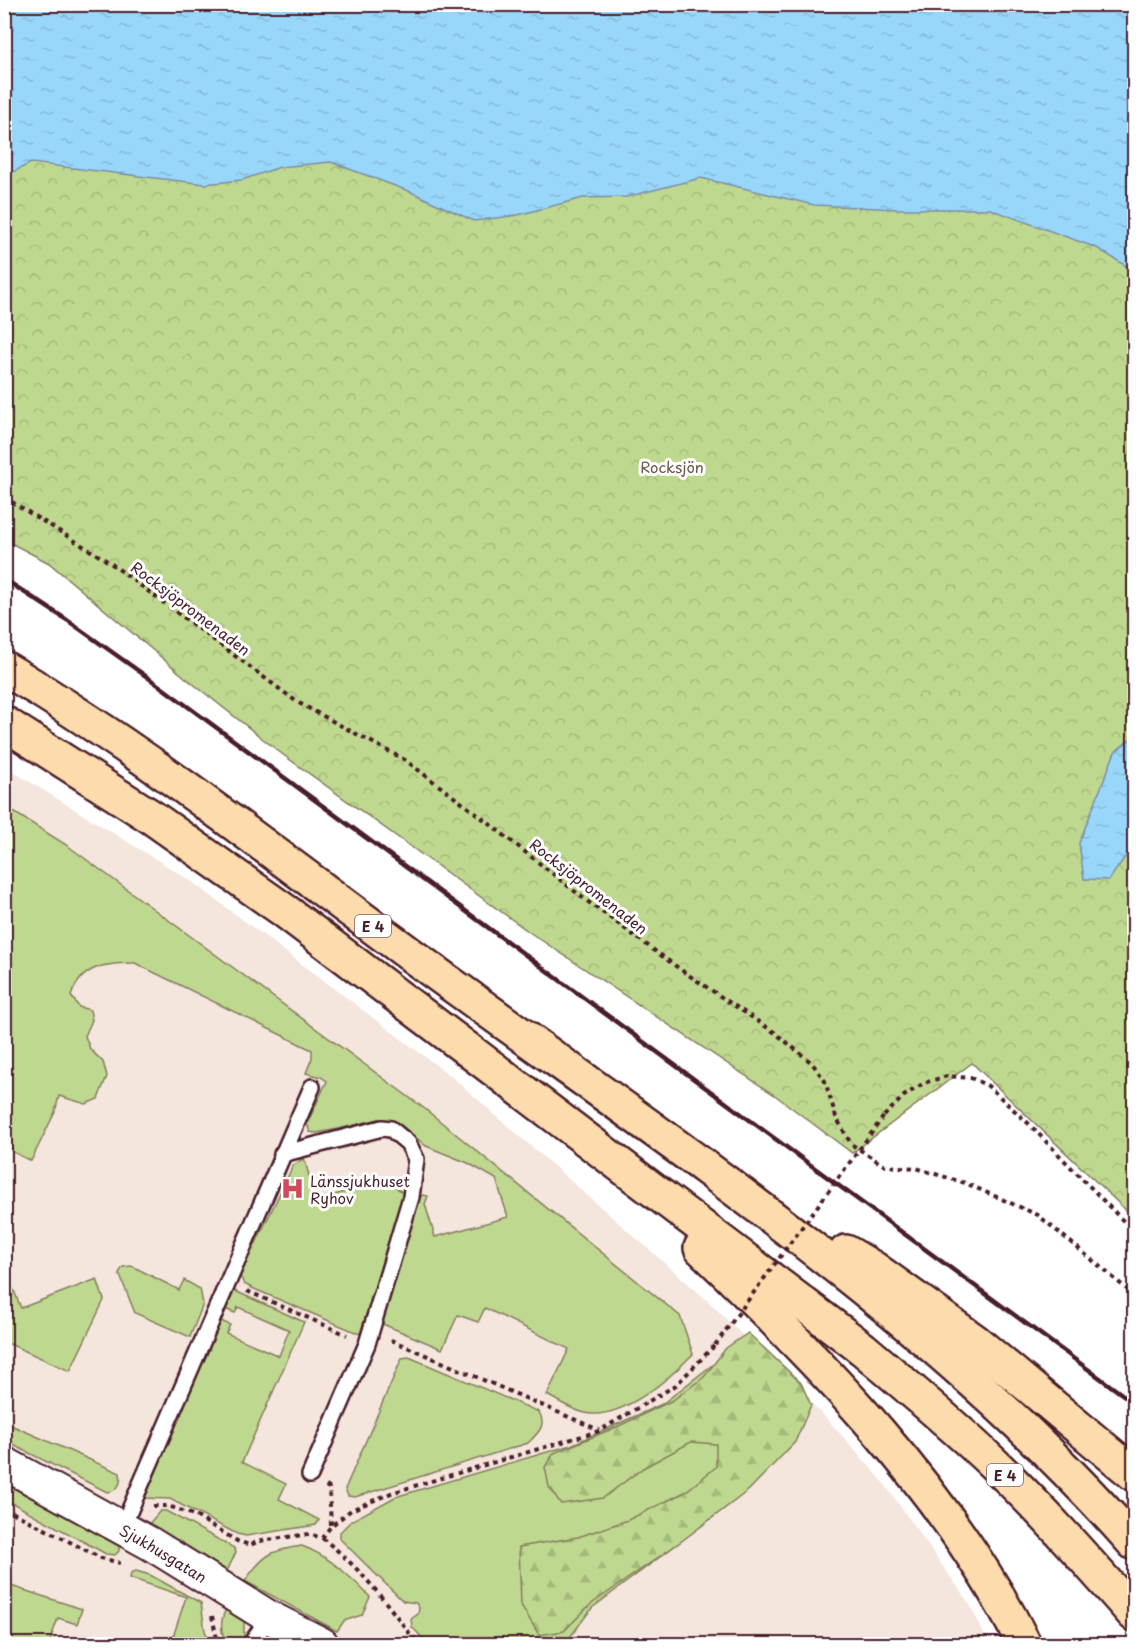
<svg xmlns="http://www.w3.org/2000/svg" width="1139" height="1649" font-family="'Playpen Sans',sans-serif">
<defs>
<pattern id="forest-firs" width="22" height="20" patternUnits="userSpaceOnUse" patternTransform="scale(1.5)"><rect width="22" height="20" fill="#bfd88f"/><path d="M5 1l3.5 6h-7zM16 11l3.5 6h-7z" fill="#a6b97c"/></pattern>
<pattern id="park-crowns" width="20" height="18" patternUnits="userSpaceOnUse" patternTransform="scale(1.5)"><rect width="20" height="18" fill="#bfd88f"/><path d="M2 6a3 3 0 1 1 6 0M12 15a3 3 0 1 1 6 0" fill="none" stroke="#a6b97c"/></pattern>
<pattern id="water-ripples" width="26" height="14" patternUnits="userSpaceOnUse" patternTransform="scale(1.5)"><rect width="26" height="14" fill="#99d7fa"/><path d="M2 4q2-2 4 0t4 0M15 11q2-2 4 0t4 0" fill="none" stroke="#85b8d6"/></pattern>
</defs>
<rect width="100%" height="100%" fill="#fff"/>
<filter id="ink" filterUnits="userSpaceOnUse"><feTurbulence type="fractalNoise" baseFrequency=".0167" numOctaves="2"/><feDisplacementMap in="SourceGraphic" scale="12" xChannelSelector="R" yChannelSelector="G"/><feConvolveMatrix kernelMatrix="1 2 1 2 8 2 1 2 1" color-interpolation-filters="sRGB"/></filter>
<g filter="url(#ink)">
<path fill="#f4e5dd" d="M4,766L191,881L452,1077L708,1301L826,1418L880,1478L969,1603L989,1644H5Z"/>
<g fill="#bfd88f" stroke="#847c5d" stroke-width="1.5">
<path d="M4,806L68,846L425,1109L680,1316L693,1354C669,1379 621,1421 585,1413C572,1410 558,1401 547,1395L569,1349L485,1308L478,1322L458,1315L442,1349L378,1322L416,1200L423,1195L428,1196L425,1204L435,1237L508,1217L496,1179L468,1163L426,1146L402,1126L379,1119L338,1129L316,1133L310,1132L307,1124L327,1081L321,1077L306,1073L312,1058V1050L135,963C106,964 82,964 71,996L79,1007L90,1010L92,1020L85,1036L90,1049L103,1062L107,1076L98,1099L86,1104L59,1096L55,1112L31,1161L13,1152L4,1129Z"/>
<path d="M304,1158L316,1200L392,1179L397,1188L404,1194L360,1334L252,1288L244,1284L240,1276L293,1166Z"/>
<path d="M4,1266L21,1308L97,1279L104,1300L70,1371L5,1342Z"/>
<path d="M132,1266L179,1290L184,1280L200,1289L203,1304L190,1337L135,1313L119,1273L123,1267Z"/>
<path d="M235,1291L304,1322L242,1462L286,1484L279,1499L319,1520L316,1525L246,1536L237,1534L170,1499L144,1498L219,1320L230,1325L226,1333L279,1356L289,1330L238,1307L235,1313L225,1309L231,1294Z"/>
<path d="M409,1357L539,1412C547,1426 538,1433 528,1443L355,1497L348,1496L345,1489L402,1358Z"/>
<path d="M720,1364L729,1505L592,1608L570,1637L568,1644H428L412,1627L411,1619L418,1614L419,1608L416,1603L403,1601L340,1539V1532L351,1521L395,1497L571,1445L662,1404L711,1366Z"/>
<path d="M4,1422L120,1473C122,1484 118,1490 107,1492L5,1441Z"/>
<path d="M4,1483L119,1546V1551L115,1555L106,1554L5,1499Z"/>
<path d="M160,1511H166L234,1548L236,1552L228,1569L224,1570L148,1525Z"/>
<path d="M302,1546C329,1556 351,1577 370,1597L362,1615L344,1621L337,1631L245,1581C263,1555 271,1550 302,1546Z"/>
<path d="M136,1571L150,1575L201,1603L205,1631L211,1644H173L172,1640L186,1597L130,1578L131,1573Z"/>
<path d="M5,1584L82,1609L77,1624L58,1618L49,1644H5Z"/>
<path d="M228,1606L244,1620V1636L238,1644C217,1643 219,1619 228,1606Z"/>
</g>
<path fill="url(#forest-firs)" stroke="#847c5d" stroke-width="1.5" d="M748,1333L801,1383L811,1405L795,1442L749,1490L683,1540L590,1605L564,1631L539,1635L521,1605L519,1547L578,1537L628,1520L685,1492L716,1467V1444L691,1442L643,1468L603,1498L561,1504L549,1487L545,1467L554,1453L619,1426L673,1400L704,1377L726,1348Z"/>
<path fill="url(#park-crowns)" stroke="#847c5d" stroke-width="1.5" d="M4,5H1134V1218L972,1063L852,1153L776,1096L532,934L282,754L187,679L49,563L5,540Z"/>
<g fill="url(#water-ripples)" stroke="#798da7" stroke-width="1.5">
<path d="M4,5H1134V271L1097,248L990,209H898L814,205L701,178L626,197L583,198L518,215L474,221L411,192L331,162L280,167L242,180L205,184L31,163L5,176Z"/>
<path d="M1134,736V855L1125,857L1109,880L1084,879L1079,843L1115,752Z"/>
</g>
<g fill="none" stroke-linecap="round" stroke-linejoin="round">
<defs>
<g id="service">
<path d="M282,1154L382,1128L391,1129L408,1143L416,1159L411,1197L367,1344L310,1475"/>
<path d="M122,1528L312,1087"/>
<path d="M251,1644L269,1617"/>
</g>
<g id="minor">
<path id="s1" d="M4,1463L151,1544L269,1617L322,1644"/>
</g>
<g id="motorway">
<path d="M4,668C165,764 310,883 462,992C697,1162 942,1325 1134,1543"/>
<path d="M4,723L150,816L285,911L863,1349C907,1386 952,1424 994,1464C1043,1511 1089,1563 1134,1614"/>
<path d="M701,1248C824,1366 947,1491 1024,1644"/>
<path d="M846,1252L873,1268L976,1342L1134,1474"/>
</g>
</defs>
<use href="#service" stroke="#4a1f2b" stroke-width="20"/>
<use href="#minor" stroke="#4a1f2b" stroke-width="36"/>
<use href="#motorway" stroke="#4a1f2b" stroke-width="38"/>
<g stroke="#4a1f2b" stroke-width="4" stroke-dasharray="4.5 4.5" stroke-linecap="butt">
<path d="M4,497L109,562L297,702L405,760L486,821L587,901L681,970L774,1032L812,1063L825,1081L836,1117L851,1144L885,1166L916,1168L965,1183L1038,1215L1134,1295"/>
<path d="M884,1116L904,1096L924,1083L947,1076L971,1078L988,1086L1028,1123L1134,1232"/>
<path d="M247,1291L347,1335"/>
<path d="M391,1340L599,1430"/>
<path d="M326,1486L329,1488L331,1525"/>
<path d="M153,1506H168L194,1515L237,1541L250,1545L260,1541L309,1534L322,1538L331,1526L351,1510L391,1493L599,1431L676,1385L715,1345"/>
<path d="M4,1508L101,1558L120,1563"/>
<path d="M322,1538C347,1557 371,1583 390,1608C400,1620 408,1633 419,1644"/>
<path d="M212,1616L217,1639L220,1644"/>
</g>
<use href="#service" stroke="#fff" stroke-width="15"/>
<use href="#minor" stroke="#fff" stroke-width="32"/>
<use href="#motorway" stroke="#fcdcac" stroke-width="33"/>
<path stroke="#4a1f2b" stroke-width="4.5" d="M4,579L67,620L164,689L1134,1403"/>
<path stroke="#4a1f2b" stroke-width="4" stroke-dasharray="4.5 4.5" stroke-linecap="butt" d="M715,1345L884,1116"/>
</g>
</g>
<defs>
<symbol id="hospital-bare" viewBox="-9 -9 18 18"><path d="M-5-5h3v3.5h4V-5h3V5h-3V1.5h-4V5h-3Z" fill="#d1495b" stroke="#fff" stroke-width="2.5" paint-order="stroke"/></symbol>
</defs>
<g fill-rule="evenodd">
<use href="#hospital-bare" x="276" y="1172" width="33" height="33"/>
</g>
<g text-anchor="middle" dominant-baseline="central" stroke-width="6" stroke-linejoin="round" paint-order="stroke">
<g fill="#fff" stroke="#80626b" stroke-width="1.5">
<rect x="355" y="915" width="36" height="22" rx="4.5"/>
<rect x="987" y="1464" width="36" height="22" rx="4.5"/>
</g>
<g font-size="14" font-weight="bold" fill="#4a1f2b">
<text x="373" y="926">E 4</text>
<text x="1005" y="1475">E 4</text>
</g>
<g font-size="15" fill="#6d5649" stroke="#fff">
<text x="672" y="466">Rocksjön</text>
</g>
<g font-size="15" fill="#4a1f2b" stroke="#fff">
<text transform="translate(191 608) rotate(37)">Rocksjöpromenaden</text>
<text transform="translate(589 886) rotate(38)">Rocksjöpromenaden</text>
<text stroke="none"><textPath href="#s1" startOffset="183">Sjukhusgatan</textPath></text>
</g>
<g font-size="15" fill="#4a1f2b" stroke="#fff" text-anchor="start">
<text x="310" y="1180">Länssjukhuset<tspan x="310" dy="17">Ryhov</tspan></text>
</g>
</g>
<rect width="1139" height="1649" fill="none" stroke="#fff" stroke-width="24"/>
<rect x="12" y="12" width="1115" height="1625" fill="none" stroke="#4a1f2b" stroke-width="2" filter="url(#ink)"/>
</svg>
